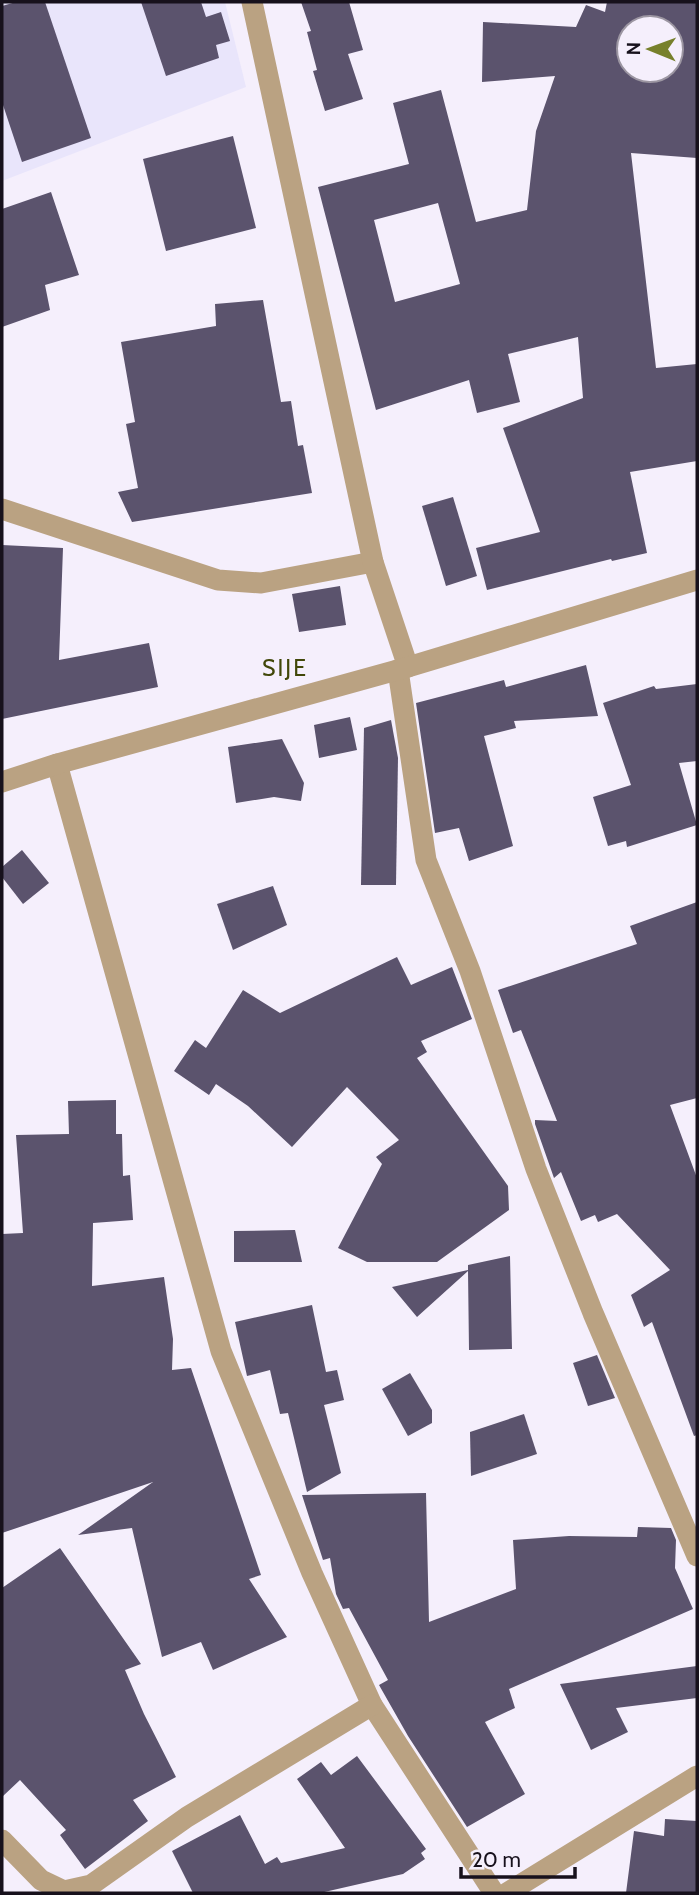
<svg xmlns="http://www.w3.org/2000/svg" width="699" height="1895" font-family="Cabin,sans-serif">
<rect width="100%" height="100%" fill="#f5effc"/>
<path fill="#e9e5fb" d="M2,2H225L246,87L2,181Z"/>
<g fill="#5b536d" fill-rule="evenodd">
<path d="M16,2H45L91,138L22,162L2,102V6Z"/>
<path d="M141,2H201L206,17L221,12L230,41L216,45L219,58L166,76Z"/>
<path d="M301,2H349L363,50L348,54L363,99L325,111L313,71L317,70L307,32L311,31Z"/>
<path d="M607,2H697V158L631,153L656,368L697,364V461L630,472L647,553L612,561L611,559L487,590L476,548L540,532L503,428L583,398L578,337L508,354L520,402L477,413L469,380L376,410L318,187L409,164L393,103L441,90L476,222L527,210L536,131L555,76L482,82L483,22L576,27L586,5L605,12ZM629,28H671V70H629ZM438,203L460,284L395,302L374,220Z"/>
<path d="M233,136L256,228L166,251L143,159Z"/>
<path d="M51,192L79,275L45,285L50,310L2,327V209Z"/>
<path d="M263,300L281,402L291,401L298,446L303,445L312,493L132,522L118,492L138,488L126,424L135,422L121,342L216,326L215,304Z"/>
<path d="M453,497L477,576L446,586L422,506Z"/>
<path d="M2,545L63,548L59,660L149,643L158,687L2,719Z"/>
<path d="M340,586L346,625L299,632L292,594Z"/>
<path d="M586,665L598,716L514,721L516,728L484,736L513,846L469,861L459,828L435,833L416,703L504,680L506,687Z"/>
<path d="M697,684V761L679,763L697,825L627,847L626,841L608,846L593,797L631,785L603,703L654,686L656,689Z"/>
<path d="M350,717L357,750L319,758L314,725Z"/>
<path d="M391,720L398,758L396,885H361L364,728Z"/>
<path d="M282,739L304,783L301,801L274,797L236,803L228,747Z"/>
<path d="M22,850L49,883L23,904L2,877V867Z"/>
<path d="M273,886L287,925L233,950L217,904Z"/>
<path d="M697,902V1098L670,1105L697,1178V1435L694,1436L652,1322L644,1327L631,1295L670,1270L617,1214L598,1222L595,1215L581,1221L561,1172L554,1178L535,1124V1120L557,1121L521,1030L513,1033L498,990L637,944L630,926Z"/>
<path d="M397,957L411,985L452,967L472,1019L421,1041L427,1052L417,1058L508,1186L509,1210L437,1262H367L338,1248L382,1164L376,1157L399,1140L347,1087L292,1147L248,1106L216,1084L209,1095L174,1071L195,1040L206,1048L243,990L280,1013Z"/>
<path d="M116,1100V1134H122L123,1176L130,1175L133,1220L93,1223L92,1286L164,1277L173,1339L172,1370L191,1368L261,1575L249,1579L287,1637L213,1670L201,1642L162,1657L132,1528L78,1535L153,1482L2,1533V1234L23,1233L16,1135L69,1134L68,1101Z"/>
<path d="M295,1230L302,1262H234V1231Z"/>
<path d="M510,1256L512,1349L469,1350L468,1271L417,1317L392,1287L468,1270V1265Z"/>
<path d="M312,1305L326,1372L337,1370L344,1400L324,1405L341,1473L307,1492L288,1413L280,1414L270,1370L247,1376L235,1322Z"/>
<path d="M597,1355L615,1398L588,1406L573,1363Z"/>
<path d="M410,1373L432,1410V1423L408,1436L382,1389Z"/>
<path d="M524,1414L537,1454L471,1476L470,1432Z"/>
<path d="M426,1493L429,1622L516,1589L513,1540L569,1536L637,1537L638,1527L671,1528L676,1540L675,1568L693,1609L509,1689L515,1708L485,1722L525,1794L467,1827L408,1736L379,1685L388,1680L349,1608L343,1609L336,1594L330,1558L323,1560L302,1495Z"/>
<path d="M60,1548L141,1664L125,1670L144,1714L176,1777L133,1800L148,1821L85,1869L60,1835L66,1830L20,1780L2,1797V1588Z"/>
<path d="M697,1666V1698L616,1708L628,1732L591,1750L560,1684Z"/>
<path d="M357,1756L426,1849L421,1853L425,1859L403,1874L320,1893H193L172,1851L240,1815L265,1864L277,1857L281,1863L345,1848L297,1779L321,1762L331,1775Z"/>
<path d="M665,1819L697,1821V1893H626L634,1831L664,1836Z"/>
</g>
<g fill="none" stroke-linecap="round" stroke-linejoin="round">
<g stroke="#baa282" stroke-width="21">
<path d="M2,509L218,580L261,583L373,562"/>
<path d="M398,670L426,860L470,971L536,1169L593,1313L697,1556"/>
<path d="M57,764L221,1351L312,1573L372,1705L494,1893"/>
<path d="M2,1840L41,1880L64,1891L91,1885L187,1817L372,1705"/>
<path d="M507,1893L697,1776"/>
</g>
<g stroke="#baa282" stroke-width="21">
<path d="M252,2L373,562L408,667"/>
<path d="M2,782L57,764L408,667L697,580"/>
</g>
</g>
<g text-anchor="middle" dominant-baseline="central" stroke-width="7" stroke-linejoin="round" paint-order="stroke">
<g font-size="23" letter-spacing="2" fill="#414709" stroke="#f5effc">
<text x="285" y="668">SIJE</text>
</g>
</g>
<rect width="699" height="1895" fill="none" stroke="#17111c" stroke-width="7"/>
<g transform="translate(650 49) rotate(271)"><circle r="33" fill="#f5effc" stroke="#9c96a2" stroke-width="2"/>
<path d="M0-5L12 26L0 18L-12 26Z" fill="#77802c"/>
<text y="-10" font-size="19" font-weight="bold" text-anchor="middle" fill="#17111c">N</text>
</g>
<path d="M461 1867v10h114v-10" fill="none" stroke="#17111c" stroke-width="3.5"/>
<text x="472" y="1867" font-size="21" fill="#17111c" stroke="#f5effc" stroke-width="5" paint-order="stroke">20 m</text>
</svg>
